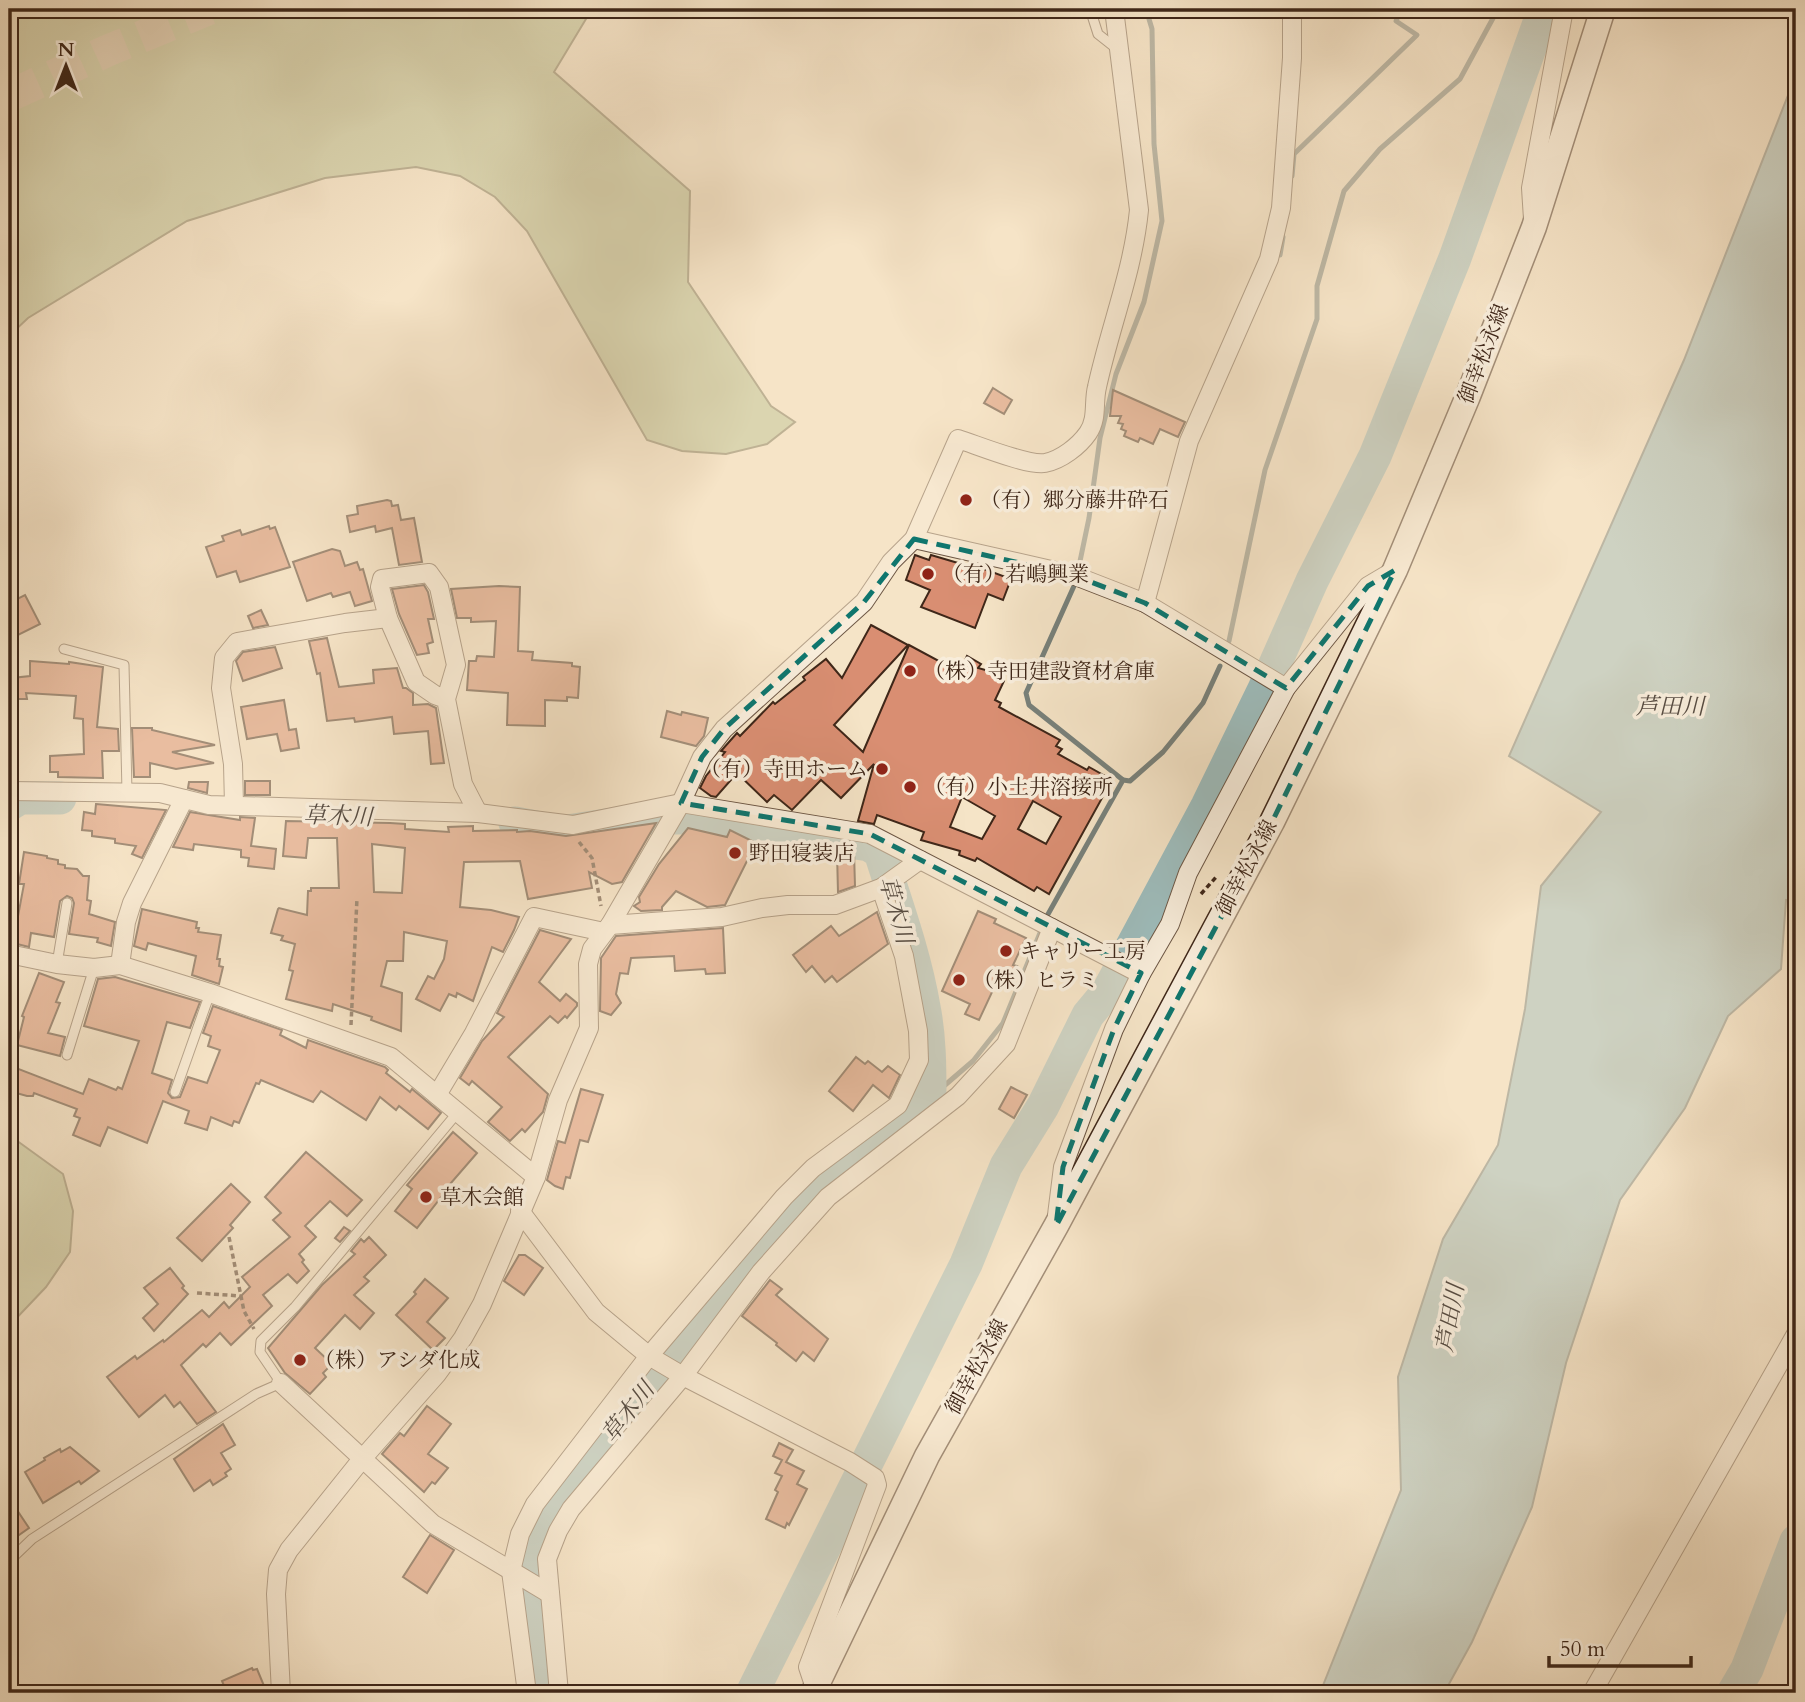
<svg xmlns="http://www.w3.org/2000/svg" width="1805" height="1702" font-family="Cardo,'Noto Serif JP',serif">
<rect width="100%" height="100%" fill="#f5e4c7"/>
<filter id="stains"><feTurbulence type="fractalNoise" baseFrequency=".00286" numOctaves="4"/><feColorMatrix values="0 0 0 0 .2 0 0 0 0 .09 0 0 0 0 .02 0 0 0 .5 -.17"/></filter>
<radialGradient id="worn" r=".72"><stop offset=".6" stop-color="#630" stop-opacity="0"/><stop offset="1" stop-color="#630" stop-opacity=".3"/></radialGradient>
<g fill="#bbc496" stroke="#7d7658" stroke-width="2">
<path d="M9,9H592L554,72L690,191L688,282L771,406L795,422L767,444L726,454L682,451L647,440L527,231L495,197L460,176L416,167L325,178L187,221L28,318L9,336Z"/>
<path d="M9,1135L63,1174L73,1211L70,1252L46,1287L9,1326Z"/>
</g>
<path fill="#9ebdbd" stroke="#78817b" stroke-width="2" d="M1796,75V902L1786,900L1781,969L1728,1016L1685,1108L1620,1200L1566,1363L1532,1507L1472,1642L1444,1693H1320L1401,1490L1398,1377L1443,1239L1498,1145L1525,1009L1541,886L1601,812L1509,756L1684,360Z"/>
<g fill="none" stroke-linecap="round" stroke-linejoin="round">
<g stroke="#78817b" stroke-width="5">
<path d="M1292,176L1294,154L1417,35L1396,21L1401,9"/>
<path d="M1280,255L1283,237"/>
<path d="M1079,566L1089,518L1100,438L1116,374L1144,302L1162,221L1154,144L1152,29L1146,9"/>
<path d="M1074,586L1026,693L1029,705L1123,780"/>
<path d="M1229,641L1265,470L1317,319V286L1344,191L1380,149L1460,79L1498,9"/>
<path d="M930,1098L973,1061L1003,1023L1047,916L1123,780L1130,781L1163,752L1203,703L1220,666"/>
</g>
<g stroke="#9ebdbd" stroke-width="33">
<path d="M9,805L20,798H60"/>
<path d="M515,823L561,832L651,818H707L771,831L869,845L880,852C896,903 915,954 924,1007C930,1037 930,1068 930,1098L809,1192L746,1260L563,1495L542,1533L533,1563L543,1693"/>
<path d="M752,1693L966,1264L1006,1166L1043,1106L1088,1015L1108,991L1207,806L1264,689L1312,581L1375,456L1455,258L1544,9"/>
<path d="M1733,1693L1747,1669L1796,1541"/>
</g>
</g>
<g fill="#d98e72" stroke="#3f2719" stroke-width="2" fill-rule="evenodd">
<path d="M993,388L1012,400L1004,414L984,403Z"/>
<path d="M1113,390L1185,422L1178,437L1160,429L1153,444L1140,438L1138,442L1124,436L1126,431L1121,429L1123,424L1118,423L1121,416H1110Z"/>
<path d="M387,500L391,501L392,506L398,505L401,520L414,518L422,562L399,565L392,528L376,532L375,526L350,532L347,516L358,514L357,506Z"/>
<path d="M269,526L270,529L275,527L290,567L240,582L236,571L217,577L206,547L224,541L222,536L240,530L242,535Z"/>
<path d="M332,549L340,551L345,566L357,562L360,570L363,569L372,601L355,606L350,592L333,597L331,593L307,601L293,562Z"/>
<path d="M915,555L929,560L931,555L975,568L976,566L1011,579L1003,600L988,594L975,628L921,607L930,590L906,580Z"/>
<path d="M424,585L428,592L434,619H428L433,642L427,644L429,653L417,655L399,614L392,589Z"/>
<path d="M499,586L520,587L518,651L533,652L532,660L572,663V666L580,667L578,698L567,697V701L545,700V726L507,725L508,693L467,690L469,661H476L477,656L494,657L496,621L471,622V618H457L451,589Z"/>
<path d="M25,595L40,624L14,637L9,626V603Z"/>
<path d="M261,610L268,625L253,628L248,616Z"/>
<path d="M871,625L908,645L834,725L863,752L909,645L959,672L967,656L981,664L978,668L996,673L1004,681L995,700L1001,703L999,707L1060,740L1056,746L1062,749L1058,754L1087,770L1089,767L1112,780L1049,894L1037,887L1034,891L977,858L975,861L959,855L960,851L921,840L924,832L877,815L874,824L858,821L874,764L841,798L821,780L792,810L774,795L767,802L737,773L716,797L711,796L700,788L706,776L725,752L721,751L737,733L740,736L773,702L775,704L805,680L803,677L826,659L842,678ZM962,797L995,816L982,839L950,827ZM1033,801L1061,817L1046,844L1018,829Z"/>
<path d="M327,638L339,687L374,683L373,670L397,668L403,688H406L413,693V705L428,704L436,708L444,763L431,764L428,731L394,734L392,717L355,722L354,718L327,721L320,673L317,674L309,641Z"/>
<path d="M275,647L282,668L243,681L236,661L243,652Z"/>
<path d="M30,661L69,664V662L103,667L97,727L118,729L119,751H102L103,778L58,777V772H50V756L84,754L83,719L74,718L76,696L26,693L27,699H9V682H12V678L30,676Z"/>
<path d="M284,700L289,730L296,729L299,748L281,751L277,734L247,739L241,707Z"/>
<path d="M667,711L681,715L682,712L708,718L704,736L696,746L661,737Z"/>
<path d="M132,728H152V730L215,745L172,752L214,763L176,769L150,763V777H134Z"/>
<rect x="245" y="781" width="25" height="14"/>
<path d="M189,782H208L207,793L188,788Z"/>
<path d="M96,804L166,810L142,858L132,854L136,846L115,843V839L92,836V831L82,830L84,812L95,814Z"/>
<path d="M190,812L240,820V817L255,818L251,846L276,849L274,869L248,866L249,858L241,857V850L194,844L193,850L173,847Z"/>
<path d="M286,821L390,823L405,824V829L449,832L448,827L473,826V831L517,830V832L530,831L566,836L656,823L622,882L612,884L589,872L592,888L528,899L520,861L464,862L460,907L491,910L519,917L514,930L503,952L492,947L473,1001L457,993L456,997L449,994L440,1011L416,999L428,976L434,979L444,959L447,941L404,932L403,961H387L381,986L402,993L401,1031L371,1020L372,1017L333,1004L332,1011L286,999L293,971L289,970L295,944L281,940L283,936L271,933L278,909L279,908L307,915L308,891H311V888H339L337,838H308L306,858L283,856ZM372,844L405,848L402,893L374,892Z"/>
<path d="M688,828L727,837L730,830L756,843L725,905L707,907L676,891L662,907V910L641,911L634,906L640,902L639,897L659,864Z"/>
<path d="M24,852L47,856V858L58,860V864L65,865V868L77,869L83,876H89L87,900L91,901L89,914L115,922L111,946L97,942L98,938L69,934L74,903L72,898L67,896L60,901L54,937L31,933L29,947L13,943L24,884H19Z"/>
<path d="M837,852H854L855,886L838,892Z"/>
<path d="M142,909L197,922L196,928H199L198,932L221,935L217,959H220L219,966L223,967L219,984L192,975L196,956L148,943L146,950L134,946Z"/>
<path d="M978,911L996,919L994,923L1026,938L1013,965L1017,966L1009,982L999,977L979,1020L965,1014L970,1004L942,991Z"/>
<path d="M877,912L888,944L837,982L832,976L825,982L812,966L806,972L793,955L831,926L839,936Z"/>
<path d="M723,928L725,973L706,974L705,969L675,971L674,956L631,958L628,974L620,973L616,994L621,1003L611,1015L600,1011L601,958L616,936Z"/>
<path d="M540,930L571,939L539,982L560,1001L566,994L577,1003V1006L567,1018L565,1016L558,1023L550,1016L508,1057L548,1094L543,1112L525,1132L522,1129L510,1141L488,1122L502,1107L472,1081L469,1085L460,1078L482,1041L504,1017L497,1013Z"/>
<path d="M39,973L64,982L56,1002L60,1003L48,1033L65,1037L60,1056L17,1045L24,1017L22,1016Z"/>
<path d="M115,977L200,1002L190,1028L167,1022L152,1073L172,1080L168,1093L172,1098L180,1097L188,1077L207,1083L220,1050L208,1046L211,1036L203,1033L213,1006L282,1030L280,1035L306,1048L308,1040L385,1067L388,1070L386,1073L410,1092L412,1089L441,1113L428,1129L399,1106L396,1110L380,1097L366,1120L321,1091L313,1102L261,1080L259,1084L256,1083L239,1123L234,1121L232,1126L211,1117L207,1130L185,1123L189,1111L163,1101L147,1143L108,1127L100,1146L73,1135L80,1118L74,1116L77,1109L34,1093L33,1096H27L9,1091V1076L11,1066L83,1094L89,1079L116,1090L118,1087L122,1089L139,1041L84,1026L98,979Z"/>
<path d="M856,1057L865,1064L868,1061L882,1072L888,1066L900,1075L889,1098L873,1085L853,1111L829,1091Z"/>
<path d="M1011,1087L1027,1095L1014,1118L999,1109Z"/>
<path d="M581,1089L603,1095L588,1142L580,1140L570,1178L566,1177L563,1189L555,1186L547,1180L558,1141L565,1143Z"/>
<path d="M453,1132L477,1153L444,1191L445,1192L417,1228L395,1211L412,1189L407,1185Z"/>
<path d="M306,1152L362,1200L347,1216L330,1201L305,1226L316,1237L299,1254L304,1260L302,1262L309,1271L297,1283L288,1274L263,1295L272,1306L231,1345L220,1333L206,1347L203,1344L181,1365L216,1412L197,1424L180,1402L174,1407L165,1395L139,1417L107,1377L135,1356L137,1359L163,1340L164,1342L202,1310L209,1317L224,1302L229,1308L250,1287L242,1277L290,1237L273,1220L281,1213L265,1197Z"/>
<path d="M231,1184L250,1202L230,1225L233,1228L202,1261L177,1238Z"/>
<path d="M344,1227L350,1231L340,1242L335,1238Z"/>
<path d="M369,1237L386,1255L364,1277L369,1281L354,1295L374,1313L360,1329L345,1315L315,1348L332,1364L323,1373L326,1377L310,1394L285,1373L268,1348L322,1285L355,1254L351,1251L361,1239L364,1242Z"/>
<path d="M519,1255H525L543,1268L524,1295L504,1281Z"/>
<path d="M170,1268L184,1286L182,1288L188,1294L154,1331L143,1318L158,1304L144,1288Z"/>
<path d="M425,1279L448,1298L427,1322L445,1338L433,1350L396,1315L416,1294L414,1292Z"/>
<path d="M770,1280L782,1289L776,1295L828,1339L814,1361L803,1352L796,1361L776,1345L777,1343L742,1316Z"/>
<path d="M427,1406L451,1424L428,1454L448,1468L435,1484L432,1482L424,1492L382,1454L400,1433L404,1436Z"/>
<path d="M223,1424L235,1445L221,1453L231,1469L225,1473L227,1476L213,1485L210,1480L194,1491L174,1459Z"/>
<path d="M779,1443L793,1450L786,1462L804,1471L797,1484L807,1489L789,1525L787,1523L785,1528L766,1519L778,1492L775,1490L782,1476L775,1473L782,1460L773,1456Z"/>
<path d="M70,1447L99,1471L81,1484L79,1481L43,1503L25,1472L45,1460L44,1458L60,1449L61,1452Z"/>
<path d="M9,1498L29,1528L9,1542Z"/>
<path d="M430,1535L454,1550L427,1593L403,1577Z"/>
<path d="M252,1668L253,1670L257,1669L267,1693H227L222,1681Z"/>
</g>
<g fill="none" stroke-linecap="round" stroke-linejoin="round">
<path stroke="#d1bea4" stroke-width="32" stroke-dasharray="32 16" stroke-linecap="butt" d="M9,96L109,50L209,9"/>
<defs>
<g id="lane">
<path d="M1090,9L1098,34L1117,49"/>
<path d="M64,649L124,665L127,792"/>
<path d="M57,964L67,903"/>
<path d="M67,1055L94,968"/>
<path d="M175,1092L210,993"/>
<path d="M9,1561L32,1539L256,1394L281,1383L260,1352L261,1341L295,1307L458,1112"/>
</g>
<g id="street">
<path d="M1533,219L1531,188L1564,9"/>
<path d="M914,539L1073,575L1145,603L1286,688"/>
<path d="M1145,603L1189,441L1269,259L1281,208L1292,58V9"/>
<path d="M446,699L435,695L416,682L388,618L380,587L382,579L429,573L439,587L456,665L446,699L463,784L478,813"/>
<path d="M9,791L160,793L209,805L478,813L573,825L681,803L870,834L1141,974"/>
<path d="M234,805L233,764L221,688L224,658L237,642L345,623L388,618"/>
<path d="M610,925L722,917L762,908L788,905H835L881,888L920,860"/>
<path d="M9,954L57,964L94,968L120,965L210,993L391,1057L536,1177"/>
<path d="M120,965L126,922L132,903L184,799"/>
<path d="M437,1095L474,1033L534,917L604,932"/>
<path d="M520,1211L596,1312L649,1356L683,1376L850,1462L875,1478L877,1485L808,1667L815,1688"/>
<path d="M1057,1215L1063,1167L1114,1029L1141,974L1170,924L1188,873L1286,688L1368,586L1395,570"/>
<path d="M281,1383L433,1524L550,1594"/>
<path d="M281,1693L276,1594L278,1570L289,1550L362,1459L437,1374L463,1338L482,1304L536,1177L558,1100L589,1028L588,964L592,949L610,925L681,803L702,757L724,729L864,602L891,562L914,539L958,439C977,445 1028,466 1045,463C1061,460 1079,446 1088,433C1098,418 1093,403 1097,387C1110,327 1133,271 1139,210L1114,9"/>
<path d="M527,1693L511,1571L520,1534L535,1504L649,1356L784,1197L813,1168L898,1105L919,1060L918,1031L904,956L881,888"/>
<path d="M559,1693L547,1559L558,1531L571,1509L683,1376L761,1272L828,1197L958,1096L1006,1044L1052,928"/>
<path d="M1592,1693L1796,1334"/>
</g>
<path id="secondary" d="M813,1693L927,1456L1056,1226L1272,822L1395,570L1468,396L1534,227L1603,9"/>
</defs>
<use href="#lane" stroke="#6c5644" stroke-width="11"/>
<use href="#street" stroke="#6c5644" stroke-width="20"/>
<use href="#secondary" stroke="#3f2719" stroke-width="27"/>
<g stroke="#3f2719" stroke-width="3.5" stroke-dasharray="5 3.5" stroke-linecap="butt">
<path d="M579,842L592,858L601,906"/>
<path d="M1201,894L1217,876"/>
<path d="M351,1025L357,898"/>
<path d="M229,1237L244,1311L254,1329"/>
<path d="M197,1293L241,1296"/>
</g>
<use href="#lane" stroke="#f8eddb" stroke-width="9"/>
<use href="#street" stroke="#f8eddb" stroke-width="18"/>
<use href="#secondary" stroke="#f8eddb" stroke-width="24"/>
</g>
<path d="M0 0H1805V1702H0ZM914,539L1073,575L1145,603L1286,688L1368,586L1395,570L1272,822L1056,1226L1063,1167L1114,1029L1141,973L870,834L681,803L702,757L724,729L864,602Z" fill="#f5e4c7" fill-opacity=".55" fill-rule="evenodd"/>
<path fill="none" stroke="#0f766e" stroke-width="5" stroke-dasharray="14 9" stroke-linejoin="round" d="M914,539L1073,575L1145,603L1286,688L1368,586L1395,570L1272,822L1056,1226L1063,1167L1114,1029L1141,973L870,834L681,803L702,757L724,729L864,602Z"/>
<g fill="#8f2418" stroke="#f8eddb" stroke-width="2.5">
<circle cx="966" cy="500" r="7"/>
<circle cx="928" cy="574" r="7"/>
<circle cx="910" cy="671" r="7"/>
<circle cx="882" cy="769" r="7"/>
<circle cx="910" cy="787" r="7"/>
<circle cx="735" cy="853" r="7"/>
<circle cx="1006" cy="951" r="7"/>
<circle cx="959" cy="980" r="7"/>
<circle cx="426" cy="1197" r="7"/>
<circle cx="300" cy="1360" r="7"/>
</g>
<g text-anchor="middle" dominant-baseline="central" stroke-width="7" stroke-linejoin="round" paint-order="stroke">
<g font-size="21" fill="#3f2719" stroke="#f8eddb">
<text transform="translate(1484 354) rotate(-69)">御幸松永線</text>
<text transform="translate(1247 868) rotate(-62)">御幸松永線</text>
<text transform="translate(977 1367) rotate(-61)">御幸松永線</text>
</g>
<g font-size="21" fill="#3f2719" stroke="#f8eddb" text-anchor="start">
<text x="980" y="500">（有）郷分藤井砕石</text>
<text x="942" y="574">（有）若嶋興業</text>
<text x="924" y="671">（株）寺田建設資材倉庫</text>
<text x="868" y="769" text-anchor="end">（有）寺田ホーム</text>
<text x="924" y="787">（有）小土井溶接所</text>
<text x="749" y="853">野田寝装店</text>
<text x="1020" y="951">キャリー工房</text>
<text x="973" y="980">（株）ヒラミ</text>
<text x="440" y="1197">草木会館</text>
<text x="314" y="1360">（株）アシダ化成</text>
</g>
<g font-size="23" font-style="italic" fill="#574c42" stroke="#f8eddb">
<text x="1670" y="706">芦田川</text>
<text transform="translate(338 816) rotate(2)">草木川</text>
<text transform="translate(896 910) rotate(74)">草木川</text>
<text transform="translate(1450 1318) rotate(-80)">芦田川</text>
<text transform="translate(628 1412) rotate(-52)">草木川</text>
</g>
</g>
<rect width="1805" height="1702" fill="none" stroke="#f5e4c7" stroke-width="35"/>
<rect x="10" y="10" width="1784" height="1681" fill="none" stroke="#3f2719" stroke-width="3.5"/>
<rect x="18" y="18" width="1770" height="1667" fill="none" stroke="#3f2719" stroke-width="2"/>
<g transform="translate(66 66)" stroke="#f8eddb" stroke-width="5" paint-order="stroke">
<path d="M0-5L12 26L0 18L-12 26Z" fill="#3f2719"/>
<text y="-10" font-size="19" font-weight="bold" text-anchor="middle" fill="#3f2719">N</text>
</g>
<path d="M1549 1656v10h142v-10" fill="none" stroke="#3f2719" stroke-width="3.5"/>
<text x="1560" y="1656" font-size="21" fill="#3f2719" stroke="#f8eddb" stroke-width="5" paint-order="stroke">50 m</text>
<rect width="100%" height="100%" filter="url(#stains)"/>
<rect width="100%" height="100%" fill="url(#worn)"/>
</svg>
